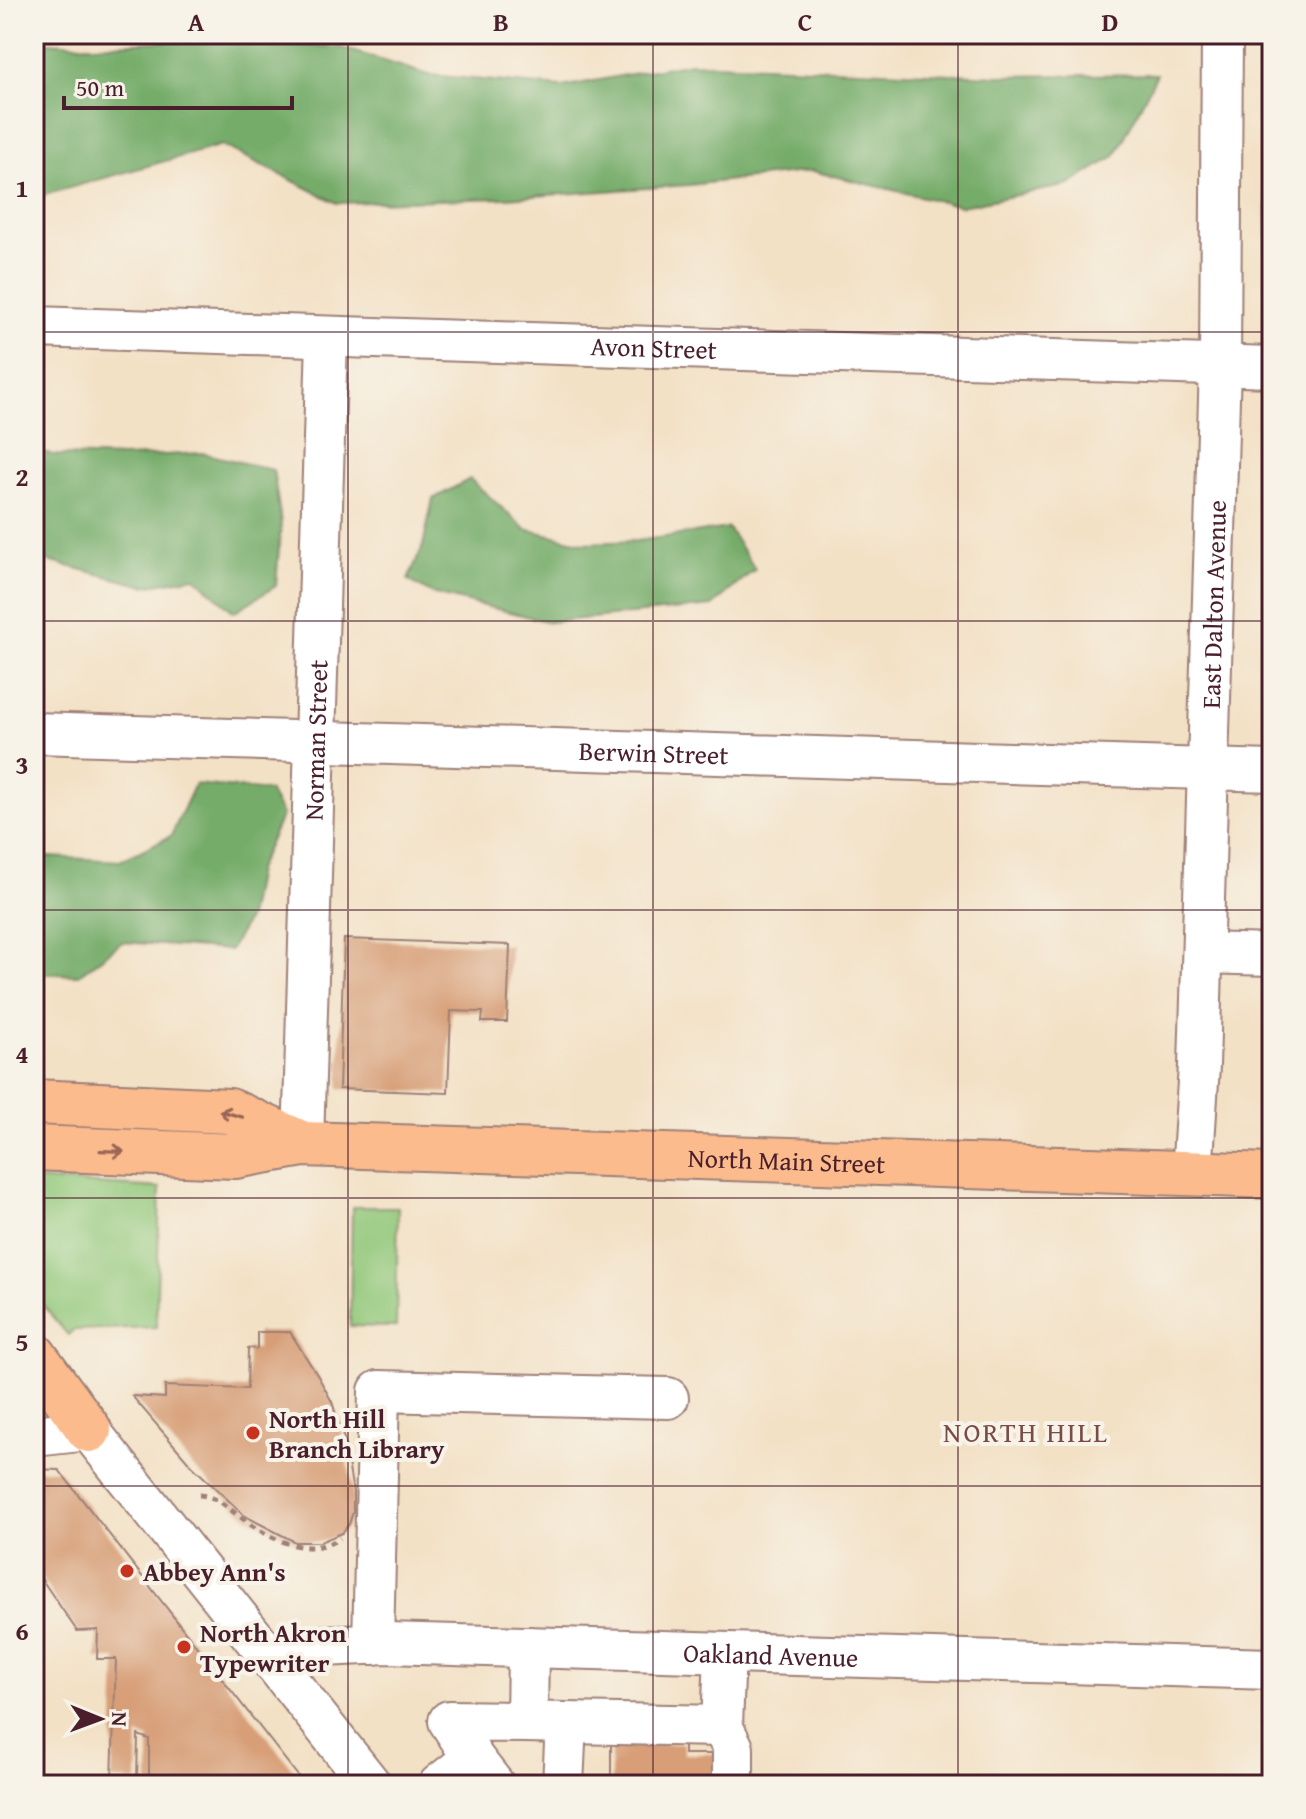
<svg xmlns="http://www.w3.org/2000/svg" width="1306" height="1819" font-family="'Gentium Book Plus',serif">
<rect width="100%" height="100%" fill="#f7f3e8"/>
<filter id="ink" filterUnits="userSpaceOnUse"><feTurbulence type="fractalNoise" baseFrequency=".0125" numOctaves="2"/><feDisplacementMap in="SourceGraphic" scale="16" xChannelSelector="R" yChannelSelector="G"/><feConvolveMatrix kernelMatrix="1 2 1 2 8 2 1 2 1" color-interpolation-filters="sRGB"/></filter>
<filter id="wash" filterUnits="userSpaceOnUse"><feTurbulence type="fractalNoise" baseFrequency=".006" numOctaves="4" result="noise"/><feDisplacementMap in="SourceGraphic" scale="32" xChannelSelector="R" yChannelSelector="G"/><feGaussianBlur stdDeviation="1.8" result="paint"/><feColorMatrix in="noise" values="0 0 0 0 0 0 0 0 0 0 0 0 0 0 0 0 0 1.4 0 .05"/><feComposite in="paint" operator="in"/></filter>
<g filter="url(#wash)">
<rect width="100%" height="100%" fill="#f3e1c6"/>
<g fill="#91c779" stroke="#6e7352" stroke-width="2">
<path d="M34,1180L160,1188L156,1327L73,1330L68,1335L34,1295Z"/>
<path d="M352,1207H398L396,1327L350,1326Z"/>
</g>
<g fill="#74ac69" stroke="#5f664a" stroke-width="2">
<path d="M231,38L342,48L429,75L562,87L690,63L999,76L1157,74L1115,156L1069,185L961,206L812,171L689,185L505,198L337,203L222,145L44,195L34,193V41L93,45Z"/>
<path d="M1267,142H1272V289L1268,290Z"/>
<path d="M34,451L54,455L127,457L202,453L273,470L281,522L276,586L234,612L195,577L145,586L40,559L34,560Z"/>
<path d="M470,479L525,529L584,543L637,541L728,528L755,569L712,606L550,622L431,593L408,580L423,546L433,499Z"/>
<path d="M195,784L269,791L282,815L257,870L248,918L230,950L122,942L79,975L34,973V856L120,861L171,836Z"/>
</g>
<g id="blocks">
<g fill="#d79e77">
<path d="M344,939L510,945L507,1022H482L483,1012L451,1011L448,1093L339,1089Z"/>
<path d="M257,1332H290L319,1378L332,1402L344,1439L353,1492V1512L349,1524L342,1533L320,1542H295L245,1516L192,1466L132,1396L165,1398V1386L247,1389L248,1348L257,1349Z"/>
<path d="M34,1469L59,1470L305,1785H149V1739L138,1735L137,1781L112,1780L116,1659H97L98,1630L77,1631L34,1568Z"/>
<path d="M611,1743L684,1744V1754H726V1785H611Z"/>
</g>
</g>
</g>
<g filter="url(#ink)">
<use href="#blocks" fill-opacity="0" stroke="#9e8078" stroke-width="2"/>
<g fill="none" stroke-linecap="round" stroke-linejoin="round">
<defs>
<g id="minor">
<path id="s1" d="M34,327L1272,367"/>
<path id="s2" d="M34,733L1272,771"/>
<path d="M1203,953L1272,955"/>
<path id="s3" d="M303,1144L327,338"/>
<path id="s4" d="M1192,1174L1199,1066L1220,365L1222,34"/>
<path d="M34,1436L89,1430L371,1785"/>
<path d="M373,1644L379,1391L668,1398"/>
<path d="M528,1647L527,1722L566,1723L563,1785"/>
<path id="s5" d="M274,1663L322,1646L387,1643L1272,1669"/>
<path d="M566,1723L722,1726L725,1653"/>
<path d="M722,1726L733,1748V1785"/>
<path d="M473,1758L449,1721L527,1722"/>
<path d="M439,1785L473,1758L494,1785"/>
</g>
<g id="major">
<path d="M34,1102L230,1111L303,1144"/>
<path id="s6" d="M34,1148L235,1156L303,1144L1272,1176"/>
<path d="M34,1355L89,1430"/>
</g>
</defs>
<use href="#minor" stroke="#9e8078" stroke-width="44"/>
<use href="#major" stroke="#9e8078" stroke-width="48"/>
<path stroke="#9e8078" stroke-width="5" stroke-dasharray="6 6" stroke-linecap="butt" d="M199,1495C218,1496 227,1508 242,1518C269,1539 308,1559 340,1538"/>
<use href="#minor" stroke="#fff" stroke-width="40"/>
<use href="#major" stroke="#fbbb8c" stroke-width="44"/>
</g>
<defs><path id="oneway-shaft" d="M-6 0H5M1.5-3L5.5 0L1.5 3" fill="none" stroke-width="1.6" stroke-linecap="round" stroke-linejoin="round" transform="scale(2)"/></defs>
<g stroke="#9a6557">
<use href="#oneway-shaft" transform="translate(231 1114) rotate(-165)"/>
<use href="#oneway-shaft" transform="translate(112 1151) rotate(2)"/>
</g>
</g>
<path fill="none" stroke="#4a1f2b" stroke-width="2" stroke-opacity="0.55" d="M348,34V1785M653,34V1785M958,34V1785M34,332H1272M34,621H1272M34,910H1272M34,1198H1272M34,1486H1272"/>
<g fill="#c8321e" stroke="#f7f3e8" stroke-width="3">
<circle cx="253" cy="1433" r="8"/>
<circle cx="127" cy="1571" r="8"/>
<circle cx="184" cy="1647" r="8"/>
</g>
<g text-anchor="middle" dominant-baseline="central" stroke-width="8" stroke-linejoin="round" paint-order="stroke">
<g font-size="26" fill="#4a1f2b" stroke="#f7f3e8">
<text stroke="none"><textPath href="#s1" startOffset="620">Avon Street</textPath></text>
<text stroke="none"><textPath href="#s4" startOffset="570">East Dalton Avenue</textPath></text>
<text stroke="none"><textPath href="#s3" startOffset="404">Norman Street</textPath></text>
<text stroke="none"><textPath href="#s2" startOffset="620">Berwin Street</textPath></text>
<text stroke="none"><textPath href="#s6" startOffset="754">North Main Street</textPath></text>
<text stroke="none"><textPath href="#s5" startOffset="500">Oakland Avenue</textPath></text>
</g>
<g font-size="26" font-weight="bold" fill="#4a1f2b" stroke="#f7f3e8" text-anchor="start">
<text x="269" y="1418">North Hill<tspan x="269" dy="30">Branch Library</tspan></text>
<text x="143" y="1571">Abbey Ann's</text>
<text x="200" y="1632">North Akron<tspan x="200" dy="30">Typewriter</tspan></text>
</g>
<g font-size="28" letter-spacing="2" fill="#7b4b46" stroke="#f7f3e8">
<text x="1026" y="1431">NORTH HILL</text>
</g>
</g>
<rect width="1306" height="1819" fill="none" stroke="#f7f3e8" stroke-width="88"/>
<g transform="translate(100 1719) rotate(91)" stroke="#f7f3e8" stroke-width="6" paint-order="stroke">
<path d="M0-6L14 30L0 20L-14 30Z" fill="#4a1f2b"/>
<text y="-12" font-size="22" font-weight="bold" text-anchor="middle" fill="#4a1f2b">N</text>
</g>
<path d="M64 96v12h228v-12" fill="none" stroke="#4a1f2b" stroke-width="4"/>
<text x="76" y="96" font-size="24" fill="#4a1f2b" stroke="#f7f3e8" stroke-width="6" paint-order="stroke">50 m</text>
<rect x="44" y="44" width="1218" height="1731" fill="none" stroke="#4a1f2b" stroke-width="3"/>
<g font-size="26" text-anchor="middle" font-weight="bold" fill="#4a1f2b">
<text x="196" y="31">A</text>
<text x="501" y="31">B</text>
<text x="805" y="31">C</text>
<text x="1110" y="31">D</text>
<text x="22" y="197">1</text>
<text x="22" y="486">2</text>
<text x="22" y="774">3</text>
<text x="22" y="1063">4</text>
<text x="22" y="1351">5</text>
<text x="22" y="1640">6</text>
</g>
</svg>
